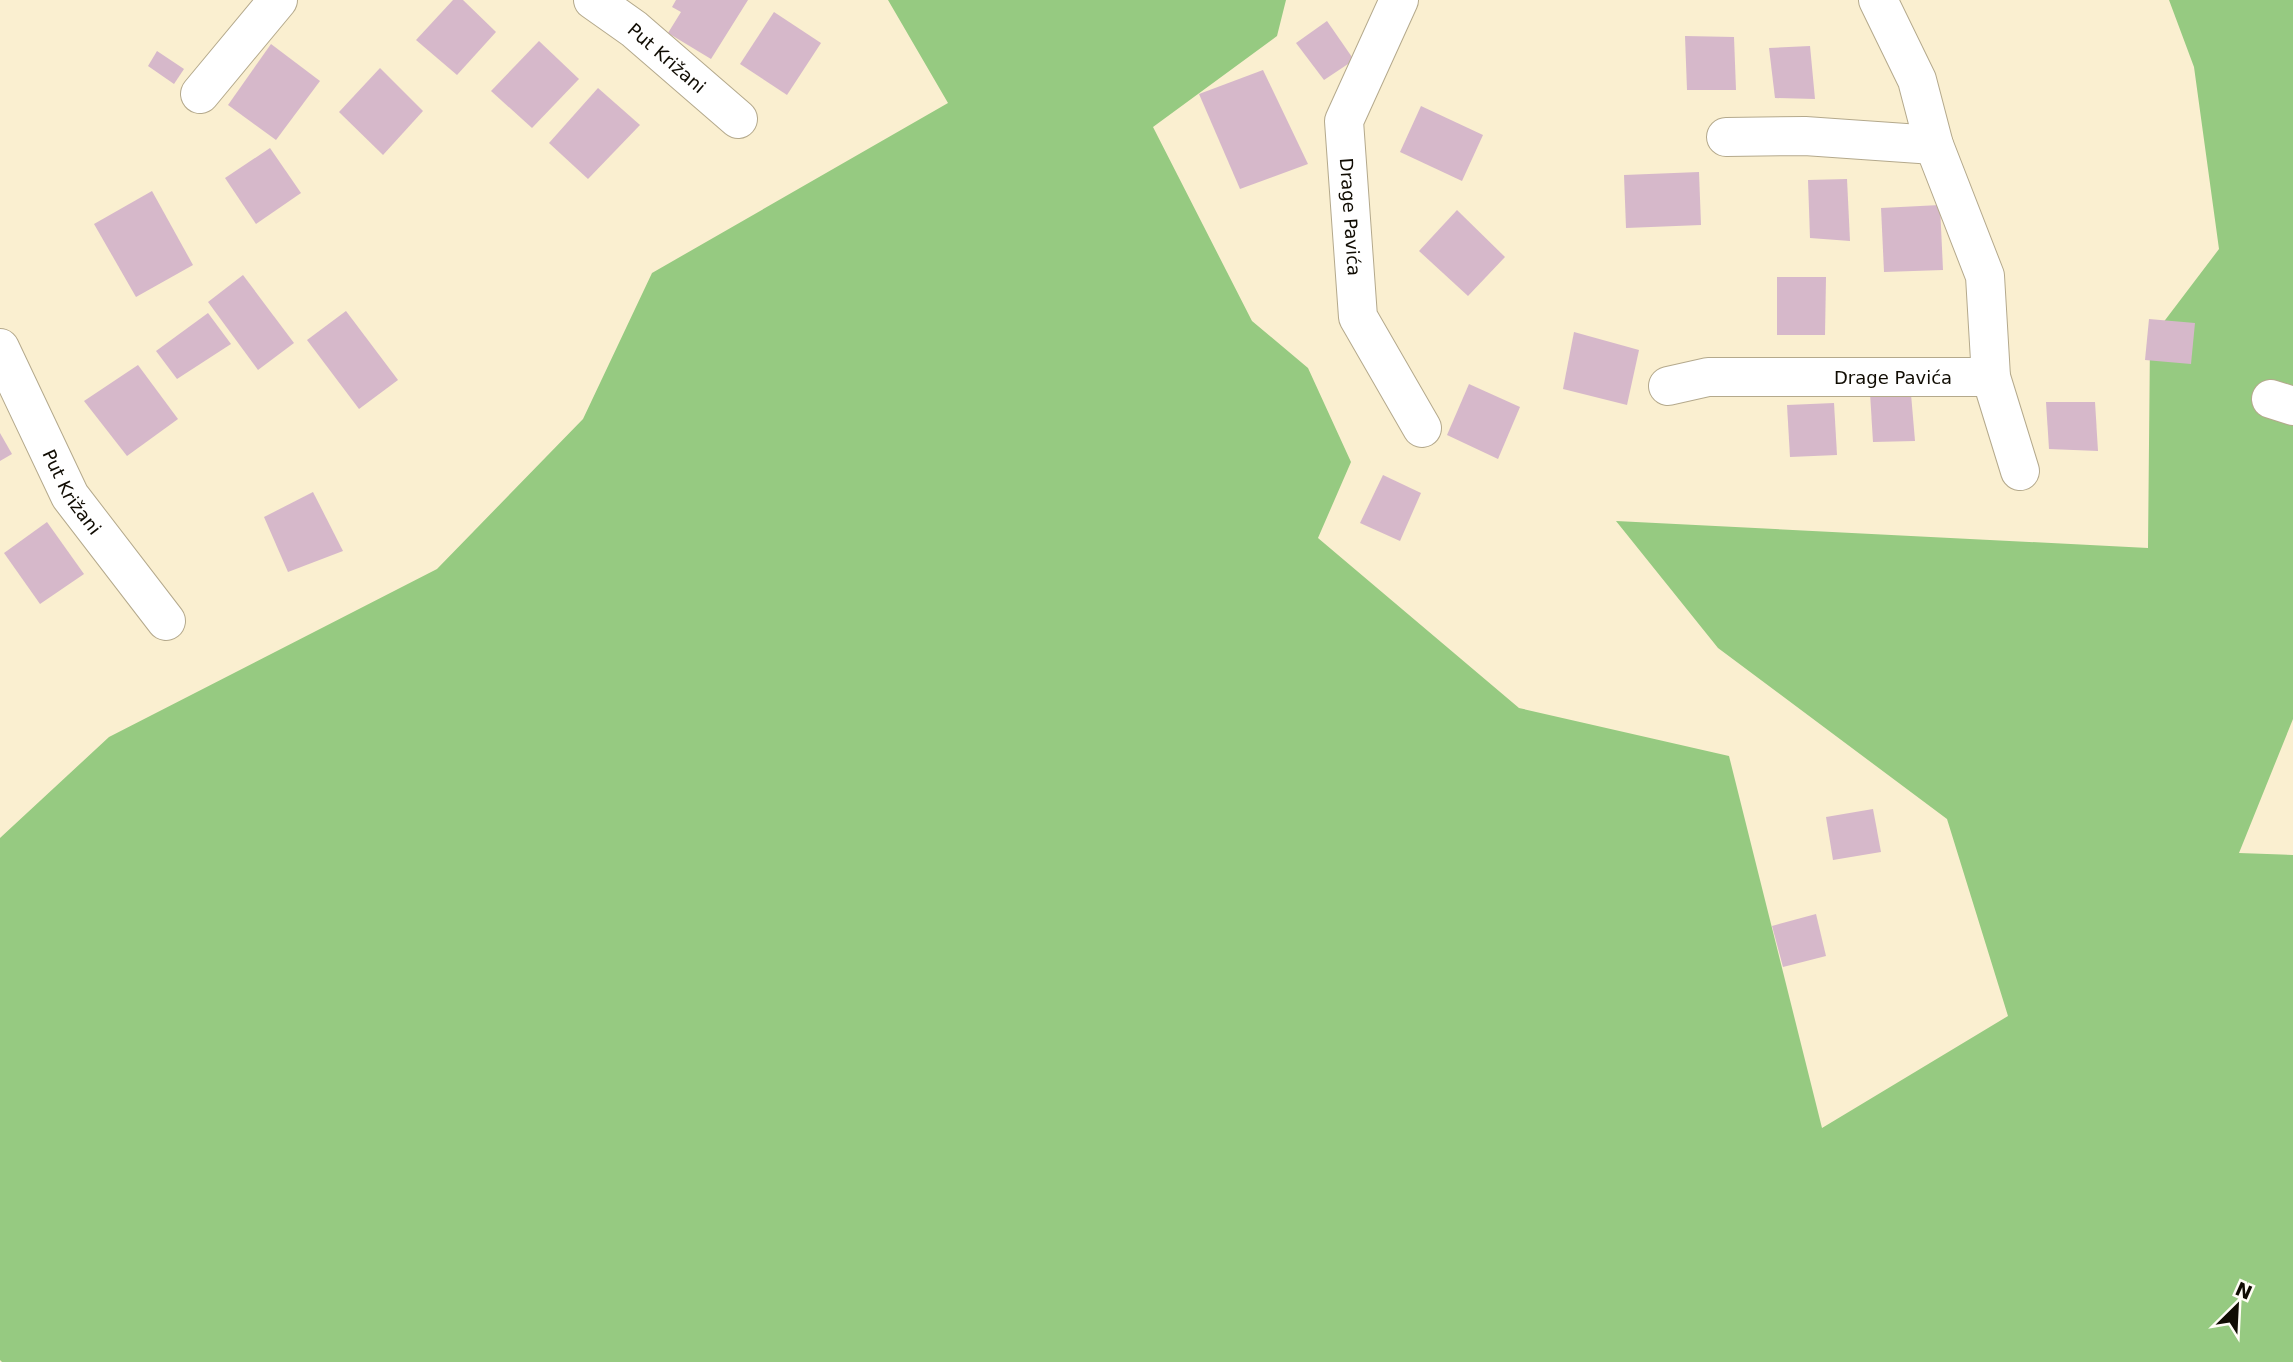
<svg xmlns="http://www.w3.org/2000/svg" width="2293" height="1362" font-family="'DejaVu Sans',sans-serif">
<rect width="100%" height="100%" fill="#faefd0"/>
<path fill="#96ca81" d="M888,0H1286L1277,36L1153,127L1252,321L1308,368L1351,462L1318,538L1519,708L1729,756L1822,1128L2008,1016L1947,819L1718,648L1616,521L2148,548L2150,340L2219,249L2194,67L2169,0H2293V719L2239,853L2293,855V1362H2L0,1360V838L109,737L437,569L583,419L652,273L948,103Z"/>
<g fill="#d6b8ca">
<path d="M453,0H463L496,32L457,75L416,40Z"/>
<path d="M676,0H748L711,59L668,33L681,12L672,7Z"/>
<path d="M774,12L821,43L787,95L740,64Z"/>
<path d="M1327,21L1354,60L1324,80L1296,43Z"/>
<path d="M1685,36L1734,37L1736,90H1687Z"/>
<path d="M539,41L579,79L532,128L491,91Z"/>
<path d="M271,44L320,81L276,140L228,105Z"/>
<path d="M1810,46L1815,99L1775,98L1769,48Z"/>
<path d="M157,51L184,69L174,84L148,66Z"/>
<path d="M380,68L423,111L383,155L339,112Z"/>
<path d="M1263,70L1308,164L1240,189L1199,94Z"/>
<path d="M598,88L640,125L588,179L549,143Z"/>
<path d="M1421,106L1483,135L1462,181L1400,152Z"/>
<path d="M270,148L301,193L256,224L225,178Z"/>
<path d="M1699,172L1701,225L1626,228L1624,175Z"/>
<path d="M1847,179L1850,241L1810,238L1808,180Z"/>
<path d="M152,191L193,265L136,297L94,224Z"/>
<path d="M1940,205L1943,270L1884,272L1881,208Z"/>
<path d="M1457,210L1505,257L1468,296L1419,251Z"/>
<path d="M243,275L294,343L258,370L208,302Z"/>
<path d="M1777,277H1826L1825,335H1777Z"/>
<path d="M346,311L398,380L359,409L307,340Z"/>
<path d="M208,313L231,344L177,379L156,351Z"/>
<path d="M2149,319L2195,323L2191,364L2145,360Z"/>
<path d="M1574,332L1639,350L1627,405L1563,389Z"/>
<path d="M138,365L178,419L127,456L84,401Z"/>
<path d="M1469,384L1520,407L1498,459L1447,435Z"/>
<path d="M1870,393L1911,394L1915,441L1873,442Z"/>
<path d="M2046,402H2095L2098,451L2049,449Z"/>
<path d="M1834,403L1837,455L1790,457L1787,405Z"/>
<path d="M0,433L12,454L0,461Z"/>
<path d="M1383,475L1421,493L1400,541L1360,523Z"/>
<path d="M313,492L343,551L288,572L264,517Z"/>
<path d="M47,522L84,574L40,604L4,553Z"/>
<path d="M1873,809L1881,852L1833,860L1826,817Z"/>
<path d="M1816,914L1826,956L1783,967L1772,926Z"/>
</g>
<g fill="none" stroke-linecap="round" stroke-linejoin="round">
<defs>
<g id="street">
<path id="s1" d="M593,0L634,29L738,119"/>
<path id="s2" d="M1399,0L1344,121L1358,317L1422,428"/>
<path d="M1878,0L1917,80L1934,145L1985,276L1991,377L2020,471"/>
<path d="M200,94L278,0"/>
<path d="M1726,137L1805,136L1934,145"/>
<path id="s3" d="M0,348L70,496L166,621"/>
<path id="s4" d="M1668,386L1708,377H1991"/>
<path d="M2271,399L2293,406"/>
</g>
</defs>
<use href="#street" stroke="#b4a98c" stroke-width="40"/>
<use href="#street" stroke="#fff" stroke-width="38"/>
</g>
<g text-anchor="middle" dominant-baseline="central" stroke-width="7" stroke-linejoin="round" paint-order="stroke">
<g font-size="18" fill="#100c03" stroke="#fffdf6">
<text stroke="none"><textPath href="#s1" startOffset="94">Put Križani</textPath></text>
<text stroke="none"><textPath href="#s2" startOffset="229">Drage Pavića</textPath></text>
<text stroke="none"><textPath href="#s4" startOffset="226">Drage Pavića</textPath></text>
<text stroke="none"><textPath href="#s3" startOffset="161">Put Križani</textPath></text>
</g>
</g>
<g transform="translate(2237 1306) rotate(24)" stroke="#fffdf6" stroke-width="5" paint-order="stroke">
<path d="M0-5L12 26L0 18L-12 26Z" fill="#100c03"/>
<text y="-10" font-size="19" font-weight="bold" text-anchor="middle" fill="#100c03">N</text>
</g>
</svg>
